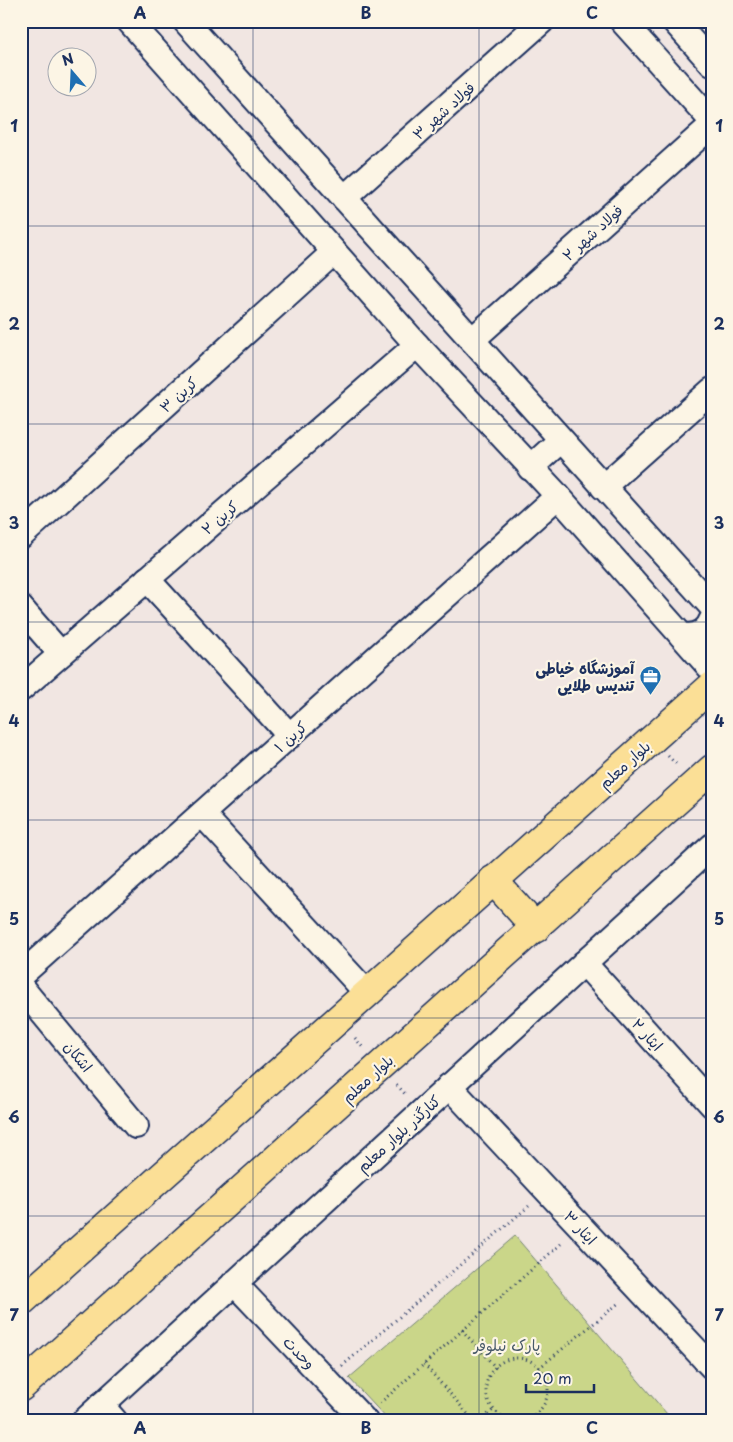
<svg xmlns="http://www.w3.org/2000/svg" width="733" height="1442" font-family="'Playpen Sans','Playpen Sans Arabic',sans-serif">
<rect width="100%" height="100%" fill="#f1e6e2"/>
<filter id="ink" filterUnits="userSpaceOnUse"><feTurbulence type="fractalNoise" baseFrequency=".02" numOctaves="2"/><feDisplacementMap in="SourceGraphic" scale="10" xChannelSelector="R" yChannelSelector="G"/><feConvolveMatrix kernelMatrix="1 2 1 2 8 2 1 2 1" color-interpolation-filters="sRGB"/></filter>
<g filter="url(#ink)">
<path fill="#cad689" stroke="#728274" d="M515,1236L673,1421H389L349,1378Z"/>
<g fill="none" stroke-linecap="round" stroke-linejoin="round">
<defs>
<g id="minor">
<path d="M129,21L417,345L558,496L712,670"/>
<path d="M185,21L712,607"/>
<path d="M622,21L712,121"/>
<path d="M674,21L712,64"/>
<path d="M344,198L542,21"/>
<path d="M472,340L712,125"/>
<path d="M530,468L561,440"/>
<path d="M603,487L712,390"/>
<path d="M21,536L334,252"/>
<path d="M147,579L290,736"/>
<path d="M21,608L61,654"/>
<path d="M681,635C695,638 707,633 712,619"/>
<path d="M21,689L417,345"/>
<path d="M202,814L367,993"/>
<path d="M584,963L712,1105"/>
<path d="M21,975L558,496"/>
<path d="M21,987L136,1126"/>
<path d="M449,1086L712,1367"/>
<path d="M234,1283L365,1421"/>
<path d="M101,1405L115,1421"/>
<path d="M84,1421L712,846"/>
</g>
<g id="major">
<path d="M493,880L536,928"/>
<path d="M21,1302L712,686"/>
<path d="M21,1387L712,769"/>
</g>
</defs>
<use href="#minor" stroke="#1b2f5e" stroke-width="28"/>
<use href="#major" stroke="#1b2f5e" stroke-width="31"/>
<g stroke="#1b2f5e" stroke-width="3" stroke-dasharray="1 4" stroke-linecap="butt">
<path d="M668,756L678,766"/>
<path d="M355,1038L364,1049"/>
<path d="M397,1085L406,1095"/>
<path d="M462,1330L496,1368"/>
<circle cx="517" cy="1389" r="31"/>
<path d="M424,1364L474,1421"/>
<path d="M342,1366L529,1206"/>
<path d="M539,1368L620,1302"/>
<path d="M380,1403L563,1242"/>
<path d="M480,1421L493,1410"/>
</g>
<use href="#minor" stroke="#fcf5e5" stroke-width="24"/>
<use href="#major" stroke="#fbdf96" stroke-width="28"/>
</g>
</g>
<path fill="none" stroke="#1b2f5e" stroke-width="1" stroke-opacity="0.55" d="M253,21V1421M479,21V1421M21,226H712M21,424H712M21,622H712M21,820H712M21,1018H712M21,1216H712"/>
<defs>
<symbol id="office-pin" viewBox="-11 -11 22 30"><path d="M0 17L-7.5 6A9.5 9.5 0 1 1 7.5 6Z" fill="#1f6fb2" stroke="#fcf5e5"/><path d="M-6-3h4V-5.5h4V-3h4V5H-6ZM-1-4.5V-3h2v-1.5ZM-6 0V1H6V0Z" fill="#fff"/></symbol>
</defs>
<g fill-rule="evenodd">
<use href="#office-pin" x="638" y="664" width="25" height="34"/>
</g>
<g text-anchor="middle" dominant-baseline="central" stroke-width="4.5" stroke-linejoin="round" paint-order="stroke">
<g font-size="15" fill="#1b2f5e" stroke="#fcf5e5">
<text transform="translate(443 110) rotate(-42)">فولاد شهر ۳</text>
<text transform="translate(592 232) rotate(-42)">فولاد شهر ۲</text>
<text transform="translate(178 394) rotate(-42)">کربن ۳</text>
<text transform="translate(219 517) rotate(-41)">کربن ۲</text>
<text transform="translate(290 736) rotate(-42)">کربن ۱</text>
<text transform="translate(624 764) rotate(-42)">بلوار معلم</text>
<text transform="translate(648 1034) rotate(48)">ایثار ۲</text>
<text transform="translate(79 1056) rotate(51)">اشکان</text>
<text transform="translate(367 1078) rotate(-42)">بلوار معلم</text>
<text transform="translate(398 1133) rotate(-42)">کنارگذر بلوار معلم</text>
<text transform="translate(581 1227) rotate(47)">ایثار ۳</text>
<text transform="translate(300 1352) rotate(46)">وحدت</text>
</g>
<g font-size="15" font-weight="bold" fill="#1b2f5e" stroke="#fcf5e5" text-anchor="end">
<text x="634" y="667">آموزشگاه خیاطی<tspan x="634" dy="17">تندیس طلایی</tspan></text>
</g>
<g font-size="15" fill="#475969" stroke="#fcf5e5">
<text x="507" y="1344">پارک نیلوفر</text>
</g>
</g>
<rect width="733" height="1442" fill="none" stroke="#fcf5e5" stroke-width="55"/>
<g transform="translate(72 72) rotate(341)"><circle r="24" fill="#fcf5e5" stroke="#a2a6af"/>
<path d="M0-4L9 19L0 12L-9 19Z" fill="#1f6fb2"/>
<text y="-8" font-size="14" font-weight="bold" text-anchor="middle" fill="#1b2f5e">N</text>
</g>
<path d="M526 1384v8h68v-8" fill="none" stroke="#1b2f5e" stroke-width="2.5"/>
<text x="533" y="1384" font-size="15" fill="#1b2f5e" stroke="#fcf5e5" stroke-width="4" paint-order="stroke">20 m</text>
<rect x="28" y="28" width="678" height="1386" fill="none" stroke="#1b2f5e" stroke-width="2"/>
<g font-size="16" text-anchor="middle" font-weight="bold" fill="#1b2f5e">
<text x="140" y="19">A</text>
<text x="366" y="19">B</text>
<text x="592" y="19">C</text>
<text x="14" y="132">1</text>
<text x="719" y="132">1</text>
<text x="14" y="330">2</text>
<text x="719" y="330">2</text>
<text x="14" y="529">3</text>
<text x="719" y="529">3</text>
<text x="14" y="727">4</text>
<text x="719" y="727">4</text>
<text x="14" y="925">5</text>
<text x="719" y="925">5</text>
<text x="14" y="1123">6</text>
<text x="719" y="1123">6</text>
<text x="14" y="1321">7</text>
<text x="719" y="1321">7</text>
<text x="140" y="1434">A</text>
<text x="366" y="1434">B</text>
<text x="592" y="1434">C</text>
</g>
</svg>
